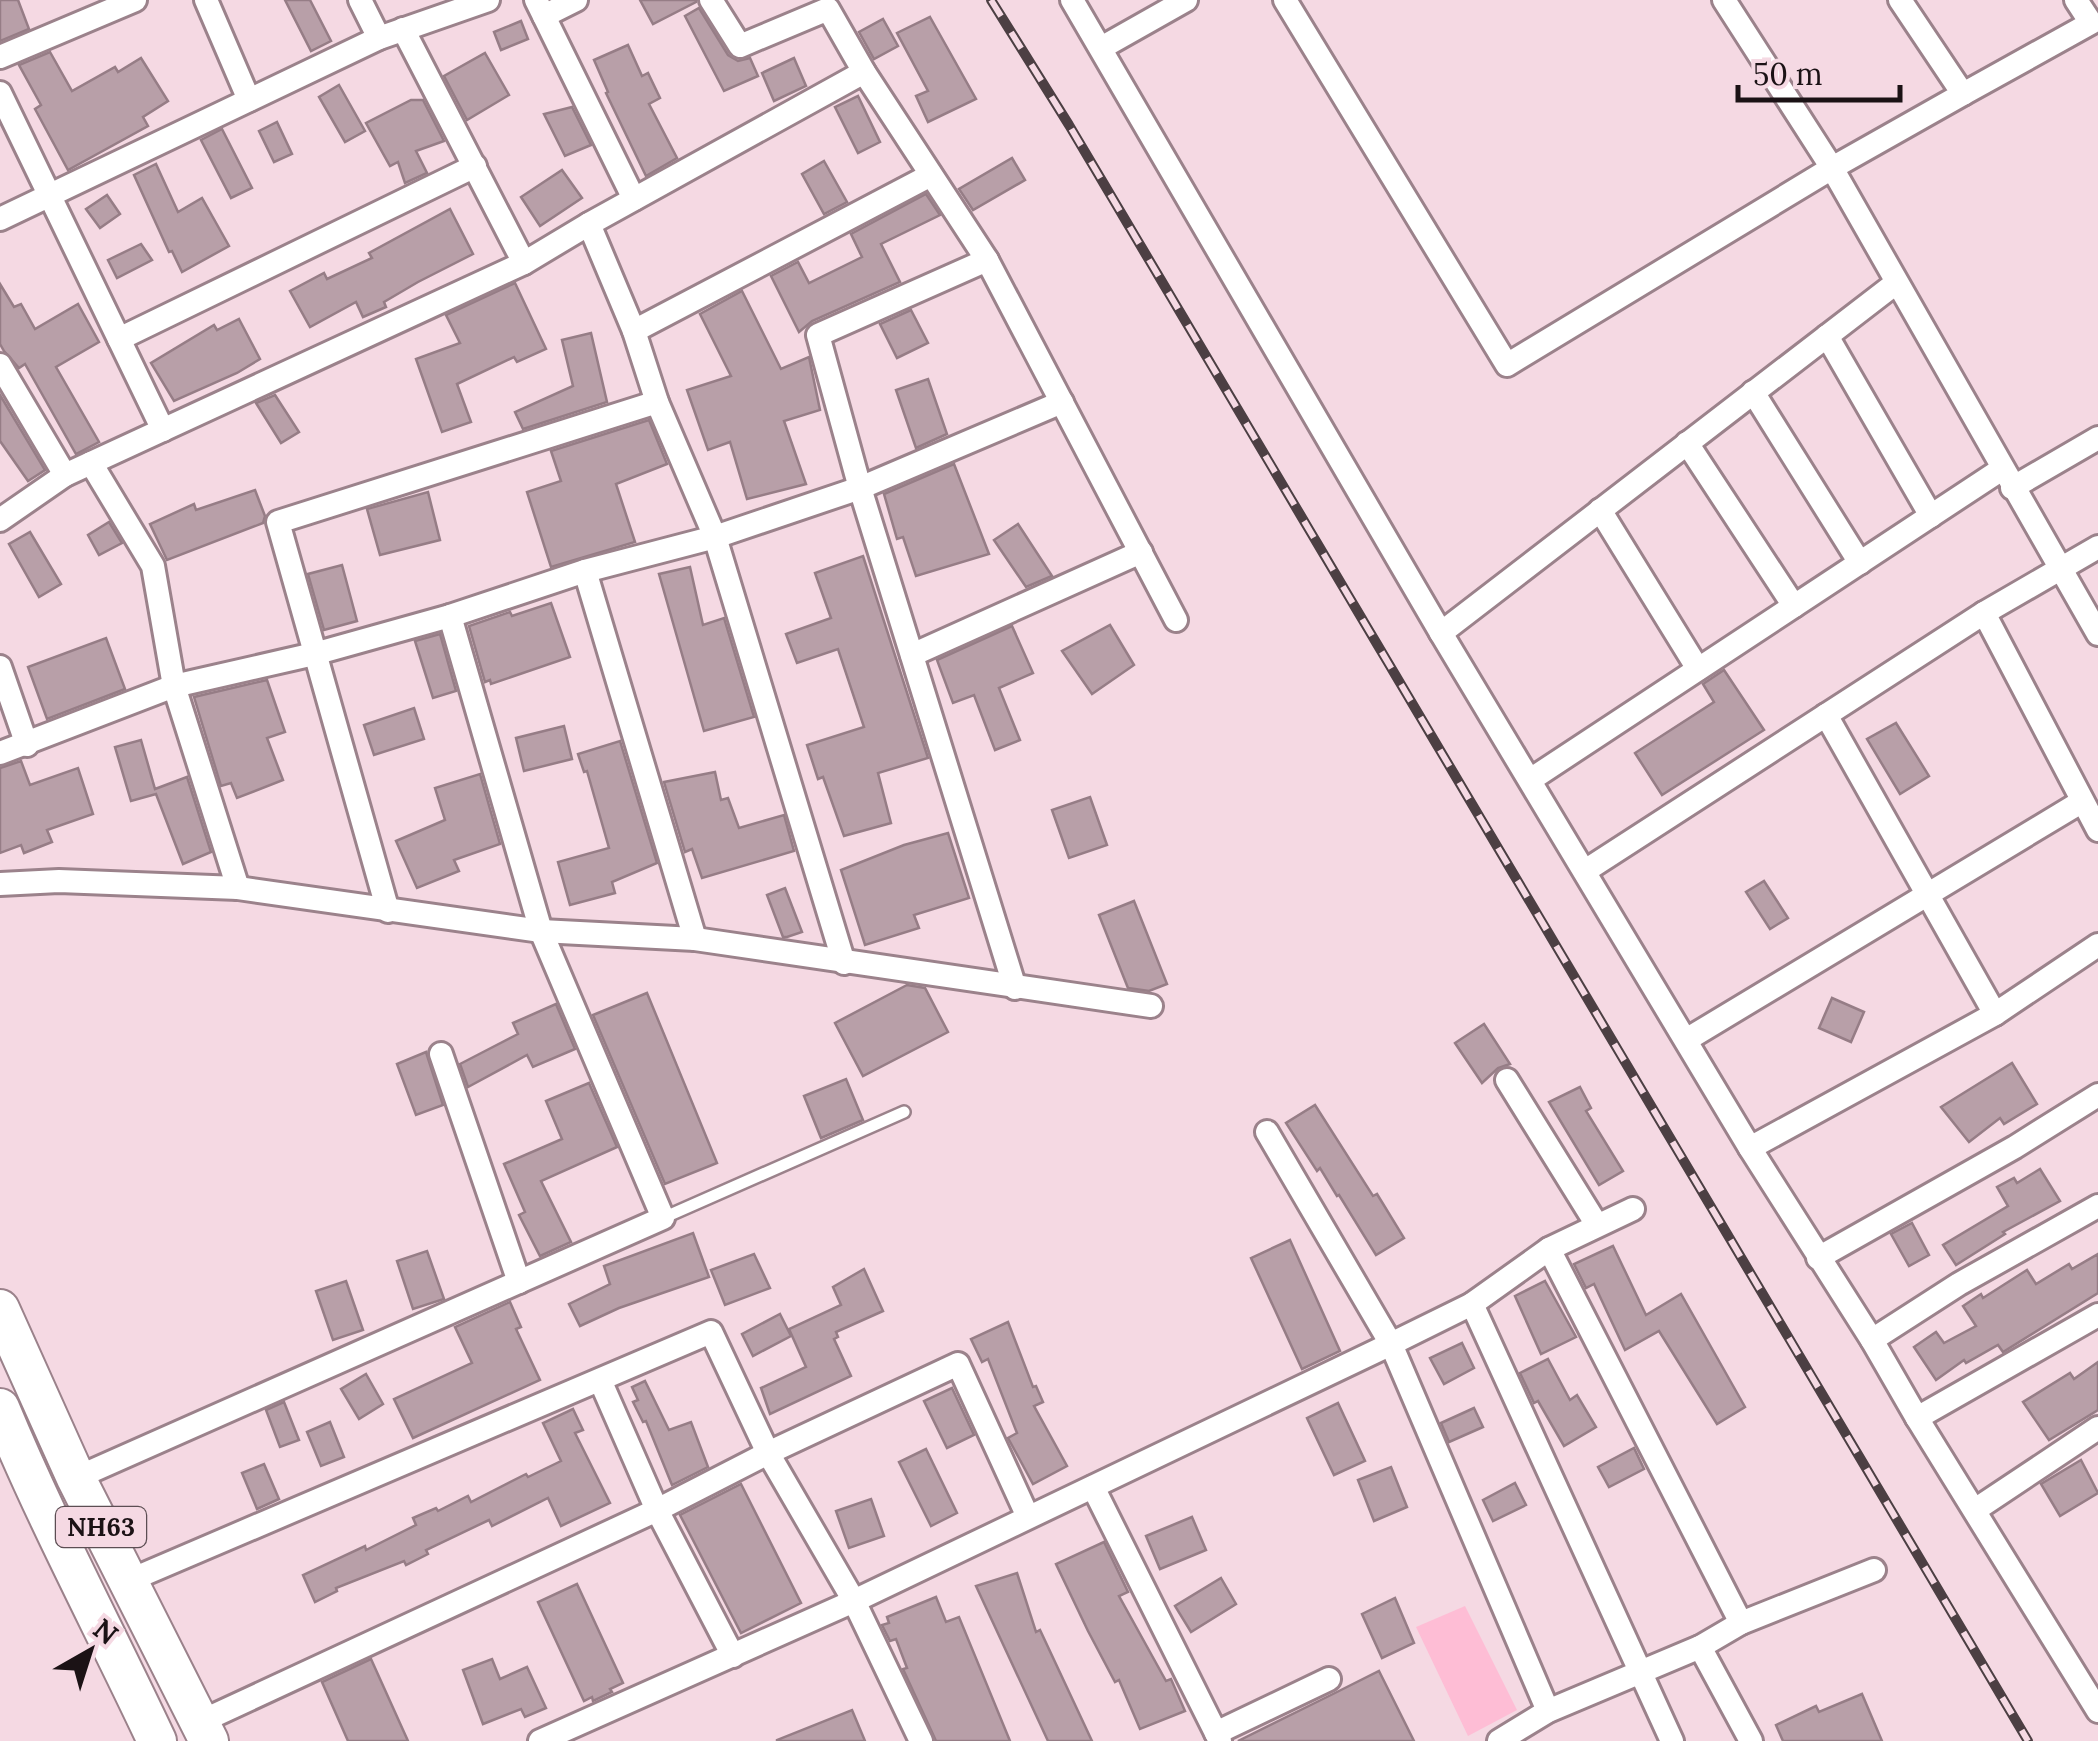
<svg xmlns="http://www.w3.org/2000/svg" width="2098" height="1741" font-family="Lora,serif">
<rect width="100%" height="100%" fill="#f5d9e3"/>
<path fill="#febdd5" d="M1465,1606L1517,1710L1468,1736L1416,1627Z"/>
<g fill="#b89fa8" stroke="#967d86" stroke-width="2.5">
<path d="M0,0H18L29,29L0,41Z"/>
<path d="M285,0H310L331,41L311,51Z"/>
<path d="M640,0H696V2L653,24Z"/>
<path d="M699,8L728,55L738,61L750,58L758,76L724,91L685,16Z"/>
<path d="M930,17L976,99L928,122L916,96L928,91L897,33Z"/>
<path d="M883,19L898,46L874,59L859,32Z"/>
<path d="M521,21L528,39L501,50L494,32Z"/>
<path d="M628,45L642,76L648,73L660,98L649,104L677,158L646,176L606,93L608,92L594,60Z"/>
<path d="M50,52L72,91L115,67L118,72L141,58L168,101L143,117L148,126L68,170L35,109L41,105L19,65Z"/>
<path d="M485,53L509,95L467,120L444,76Z"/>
<path d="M794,58L806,86L774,101L762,73Z"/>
<path d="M339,85L365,131L345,142L319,97Z"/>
<path d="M858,96L880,142L858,153L835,107Z"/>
<path d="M411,100H423L444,141L416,151L427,173L405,183L398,162L390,166L366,123Z"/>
<path d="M572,107L591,145L565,156L544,114Z"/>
<path d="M277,122L292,154L274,162L259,131Z"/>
<path d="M222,129L252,188L231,198L201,140Z"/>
<path d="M1012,158L1025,180L973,210L959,189Z"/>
<path d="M824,161L847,202L824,214L802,174Z"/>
<path d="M156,164L178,212L202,198L229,246L182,272L172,251L169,252L134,175Z"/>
<path d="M562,170L582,198L540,226L521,197Z"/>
<path d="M926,194L940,215L881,244L900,282L812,321L799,332L771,276L798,262L809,283L862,257L851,234Z"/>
<path d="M107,195L120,214L100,228L86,209Z"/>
<path d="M450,209L473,254L418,282L384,302L386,307L363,317L356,302L310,327L290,291L324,273L327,279L372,258L369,253Z"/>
<path d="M141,244L152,260L117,278L108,260Z"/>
<path d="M515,283L546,349L517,362L514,357L457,384L471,422L442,432L416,359L460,343L446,315Z"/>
<path d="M0,284L14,307L21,304L35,329L78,304L99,342L56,367L99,442L76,454L25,364L19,368L4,351L0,344Z"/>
<path d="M742,291L781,369L809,357L820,410L784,421L806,484L747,499L730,442L708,450L687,390L731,376L700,314Z"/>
<path d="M911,310L928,343L897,358L880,324Z"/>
<path d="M239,319L260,359L237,373L174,401L151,363L214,325L217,330Z"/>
<path d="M591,333L607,402L523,429L515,412L573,386L562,340Z"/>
<path d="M928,379L947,434L916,448L896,390Z"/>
<path d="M0,395L45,470L28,481L0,441Z"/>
<path d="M275,395L299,432L281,443L256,403Z"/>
<path d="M649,420L667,464L616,484L635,542L551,567L527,492L561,481L551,451Z"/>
<path d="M954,464L989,554L916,576L903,537L897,539L884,494Z"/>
<path d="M255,490L265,516L263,523L167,560L150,524L194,504L196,510Z"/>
<path d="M428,492L440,540L380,555L367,509Z"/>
<path d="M109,522L122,543L99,555L88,535Z"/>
<path d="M1018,524L1052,576L1026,587L994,540Z"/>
<path d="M30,532L61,584L39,597L9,544Z"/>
<path d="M863,556L928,758L878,773L891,823L844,836L823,777L818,779L807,745L864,727L838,649L797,663L786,634L831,618L815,573Z"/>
<path d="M342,565L357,621L324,630L308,574Z"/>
<path d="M690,567L703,625L724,618L754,717L704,731L659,574Z"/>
<path d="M551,603L570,657L491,684L490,680L485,682L469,626L510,612L512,616Z"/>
<path d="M1110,625L1134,665L1092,694L1062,651Z"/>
<path d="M1012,626L1033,673L999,688L1020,740L995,750L974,695L953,703L937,660Z"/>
<path d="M440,634L456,691L433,698L415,641Z"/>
<path d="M106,638L125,689L47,719L28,667Z"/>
<path d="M1724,670L1764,730L1662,795L1635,753L1714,702L1703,684Z"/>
<path d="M267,680L285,732L267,738L283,780L237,798L231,783L221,786L194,697Z"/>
<path d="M414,708L424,739L374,755L364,725Z"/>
<path d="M1896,723L1929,776L1900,794L1867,739Z"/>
<path d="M564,726L572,759L524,771L516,738Z"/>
<path d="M141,740L155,789L187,777L211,852L183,864L156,794L131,801L115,747Z"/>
<path d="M620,741L657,863L612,882L615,893L570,905L558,862L609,848L587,771L584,772L578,754Z"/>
<path d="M21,761L30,785L78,768L93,814L47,830L52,842L24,853L21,845L0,853V768Z"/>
<path d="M715,772L721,800L728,798L739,828L784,815L794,851L702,878L692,849L685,852L664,782Z"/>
<path d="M480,774L500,844L454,860L459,871L417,888L396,841L445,820L435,788Z"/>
<path d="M1090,797L1107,845L1069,858L1052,810Z"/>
<path d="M948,833L969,898L914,915L919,928L865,945L841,870L904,845Z"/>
<path d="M1764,881L1788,918L1770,929L1746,892Z"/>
<path d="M785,888L802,932L787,937H783L767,895Z"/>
<path d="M1134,901L1167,984L1149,991L1128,988L1099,915Z"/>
<path d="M907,985L925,988L948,1032L863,1076L835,1023Z"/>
<path d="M647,993L717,1163L665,1184L593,1015Z"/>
<path d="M1832,998L1864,1012L1851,1042L1819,1028Z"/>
<path d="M556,1004L575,1049L533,1067L527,1055L468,1087L460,1064L518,1034L513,1023Z"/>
<path d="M1484,1024L1510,1064L1498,1068L1482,1083L1455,1043Z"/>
<path d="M426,1052L443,1105L416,1115L397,1064Z"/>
<path d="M2012,1063L2037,1104L2004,1124L2000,1118L1969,1142L1941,1107Z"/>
<path d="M846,1079L863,1120L821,1138L804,1096Z"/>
<path d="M589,1083L617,1147L541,1181L571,1242L540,1256L519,1215L525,1212L504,1164L562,1139L546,1101Z"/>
<path d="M1580,1087L1591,1108L1586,1111L1623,1171L1599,1185L1549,1102Z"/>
<path d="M1315,1105L1373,1196L1377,1194L1404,1238L1376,1255L1339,1195L1337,1196L1320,1168L1317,1171L1286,1123Z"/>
<path d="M2040,1169L2060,1201L2003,1232L2005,1234L1956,1265L1943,1245L2008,1206L1997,1187L2014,1178L2017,1183Z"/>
<path d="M1912,1223L1929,1255L1909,1266L1891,1234Z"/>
<path d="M693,1233L709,1277L619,1308L580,1326L569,1304L610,1284L604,1266Z"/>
<path d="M1290,1240L1340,1351L1302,1369L1251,1258Z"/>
<path d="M1613,1246L1646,1315L1681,1294L1745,1407L1717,1424L1659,1331L1625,1350L1594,1284L1586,1288L1574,1264Z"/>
<path d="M427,1251L444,1299L413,1309L397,1261Z"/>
<path d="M754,1254L770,1288L725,1305L711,1270Z"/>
<path d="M2098,1254V1293L2003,1352L1998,1345L1966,1363L1964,1360L1936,1380L1914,1347L1936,1332L1944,1343L1976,1326L1963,1306L1981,1294L1983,1298L2027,1270L2036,1284L2069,1264L2072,1269Z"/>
<path d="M864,1269L883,1311L836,1332L838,1337L834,1339L851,1376L770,1414L761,1388L806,1367L789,1329L841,1305L833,1287Z"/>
<path d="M346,1281L363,1330L333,1340L316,1291Z"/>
<path d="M1545,1281L1576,1337L1541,1354L1515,1296Z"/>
<path d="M510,1302L521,1327L516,1329L540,1380L413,1438L394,1399L472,1363L455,1327Z"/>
<path d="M780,1314L791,1336L753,1356L742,1334Z"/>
<path d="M1008,1322L1033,1387L1036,1386L1043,1402L1034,1406L1067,1466L1033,1484L1008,1438L1017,1433L988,1359L982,1362L971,1339Z"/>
<path d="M1462,1343L1474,1368L1444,1384L1430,1358Z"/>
<path d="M1548,1359L1570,1400L1577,1395L1596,1427L1564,1446L1538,1401L1534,1403L1520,1373Z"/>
<path d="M2098,1362V1410L2049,1440L2023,1402L2070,1373L2074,1379Z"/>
<path d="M366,1374L383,1404L359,1419L341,1389Z"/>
<path d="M645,1381L669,1430L691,1422L708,1467L672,1485L646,1421L643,1422L633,1402L638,1400L632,1387Z"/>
<path d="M952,1388L974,1435L947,1448L924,1401Z"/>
<path d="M284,1402L299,1440L280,1447L266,1410Z"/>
<path d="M1338,1403L1365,1461L1334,1475L1307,1418Z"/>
<path d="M1474,1408L1483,1427L1449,1442L1441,1423Z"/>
<path d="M573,1409L583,1430L575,1433L610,1503L561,1526L548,1498L492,1526L489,1520L426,1550L428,1554L406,1565L404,1561L336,1588L337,1591L315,1602L303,1575L365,1546L366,1550L416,1525L413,1518L436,1508L438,1511L468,1496L471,1502L526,1474L528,1477L561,1461L543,1423Z"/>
<path d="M330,1422L344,1457L321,1466L307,1432Z"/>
<path d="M1634,1448L1644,1469L1609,1487L1598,1467Z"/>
<path d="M926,1449L957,1513L931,1526L899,1462Z"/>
<path d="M2081,1460L2098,1493L2060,1516L2041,1484Z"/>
<path d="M264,1464L279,1499L257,1509L242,1473Z"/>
<path d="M1391,1467L1407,1507L1374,1521L1358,1480Z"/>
<path d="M1515,1483L1526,1505L1493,1521L1483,1500Z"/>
<path d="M741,1484L801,1603L741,1633L680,1515Z"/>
<path d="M871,1499L884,1536L849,1548L836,1511Z"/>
<path d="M1192,1517L1206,1550L1160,1569L1146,1536Z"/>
<path d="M1104,1542L1128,1592L1119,1596L1166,1681L1171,1679L1185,1711L1140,1729L1119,1680L1115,1682L1088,1631L1056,1564Z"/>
<path d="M1017,1573L1036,1632L1040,1630L1092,1741H1048L976,1586Z"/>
<path d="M1221,1578L1236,1604L1191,1632L1175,1606Z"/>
<path d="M577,1584L623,1683L610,1689L612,1692L593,1701L592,1697L584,1701L538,1602Z"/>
<path d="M936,1597L946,1622L959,1617L1010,1741H936L903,1669L907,1668L896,1639L890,1641L882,1625L889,1623L887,1617Z"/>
<path d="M1395,1598L1414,1643L1382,1658L1362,1614Z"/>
<path d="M371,1659L408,1741H348L322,1682Z"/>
<path d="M492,1659L500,1679L527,1667L546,1708L525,1717L521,1709L483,1724L463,1670Z"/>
<path d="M1379,1671L1414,1741H1238L1335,1693Z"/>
<path d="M1862,1694L1882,1741H1783L1776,1725L1816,1706L1819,1712Z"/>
<path d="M852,1710L865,1741H777V1740Z"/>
</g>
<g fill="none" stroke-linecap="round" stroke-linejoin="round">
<defs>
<path id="service" d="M663,1218L904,1112"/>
<g id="minor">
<path d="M206,0L249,100"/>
<path d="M360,0L379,38"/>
<path d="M536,0L634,199"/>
<path d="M711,0L740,46L828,9L864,72L987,260L818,335L860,488L1015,988"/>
<path d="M1072,0L1441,633L1750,1148L1872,1340L1917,1418L2098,1711"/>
<path d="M1285,0L1507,365L1832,168L1724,0"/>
<path d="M1900,0L1963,94L1832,168L2098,634"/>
<path d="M544,16L576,0"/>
<path d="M403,29L524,263L589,224L634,331L657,402L715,537L844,963"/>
<path d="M1101,48L1186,0"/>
<path d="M0,57L135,0"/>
<path d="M0,93L163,430"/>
<path d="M1963,94L2091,23L2076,0"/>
<path d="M0,219L379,38L488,0"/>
<path d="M589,224L864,72"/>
<path d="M987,260L1176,620"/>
<path d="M634,331L931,175"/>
<path d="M1827,336L1931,516"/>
<path d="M119,339L475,166"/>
<path d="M0,365L65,475"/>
<path d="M1753,392L1860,563"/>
<path d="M1687,443L1794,606"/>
<path d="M91,463L153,566L174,686L238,888"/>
<path d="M2012,488L2098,438"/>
<path d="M1600,510L1698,669"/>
<path d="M0,520L65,475L91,463L524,263"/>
<path d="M585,571L695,939"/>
<path d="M1984,613L2098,830"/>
<path d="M1441,633L1896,283"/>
<path d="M912,655L1141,552"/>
<path d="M0,667L27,745"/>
<path d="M1826,715L1995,1014"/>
<path d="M0,753L174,686L314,654L450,616L585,571L715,537L860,488L1062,402"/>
<path d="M1530,780L2002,469"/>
<path d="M1585,871L1984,613L2098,547"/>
<path d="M0,884L59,881L238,888L541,931L695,939L1151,1006"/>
<path d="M388,911L278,522L657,402"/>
<path d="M1686,1040L2081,802"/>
<path d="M441,1054L519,1282"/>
<path d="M1507,1080L1597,1225"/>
<path d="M1267,1132L1391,1344L1548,1711"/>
<path d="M1750,1148L1995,1014L2098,945"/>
<path d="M1549,1249L1741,1623"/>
<path d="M1818,1258L2015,1147L2098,1095"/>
<path d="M1472,1304L1672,1741"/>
<path d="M1872,1340L1959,1284L2098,1206"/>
<path d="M600,1380L657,1510L733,1656"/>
<path d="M1917,1418L2098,1315"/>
<path d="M76,1478L663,1218L541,931L450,616"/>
<path d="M1093,1487L1220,1741"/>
<path d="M1975,1510L2098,1428"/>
<path d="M128,1581L711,1332L768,1453L854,1601L921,1741"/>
<path d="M1700,1647L1751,1741"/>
<path d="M200,1722L657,1510L768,1453L958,1364L1028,1517"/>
<path d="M1216,1733L1329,1679"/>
<path d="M540,1741L854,1601L1391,1344L1472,1304L1549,1249L1633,1209"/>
<path d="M1499,1741L1548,1711L1700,1647L1741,1623L1874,1570"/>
</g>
<g id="trunk">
<path d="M0,1309L76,1478L209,1741"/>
<path d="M0,1408C47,1522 105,1630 157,1741"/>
</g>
</defs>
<use href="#service" stroke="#9b828b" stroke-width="16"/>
<use href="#minor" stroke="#9b828b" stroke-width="28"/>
<use href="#trunk" stroke="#9b828b" stroke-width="42"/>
<use href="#service" stroke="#fff" stroke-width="11"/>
<use href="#minor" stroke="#fff" stroke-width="22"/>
<use href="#trunk" stroke="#fff" stroke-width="38"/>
<defs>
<path id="rail" d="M991,0L1069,125L2028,1741"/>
</defs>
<use href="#rail" stroke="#4c3f43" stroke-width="10"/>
<use href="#rail" stroke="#f5d9e3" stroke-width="6" stroke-dasharray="19" stroke-linecap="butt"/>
</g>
<g text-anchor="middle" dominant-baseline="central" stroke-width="10" stroke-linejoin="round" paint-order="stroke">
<rect fill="#f5d9e3" stroke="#5c4e53" stroke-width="2.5" x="56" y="1507" width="90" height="40" rx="8"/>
<g font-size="25" font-weight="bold" fill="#1b1215">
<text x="101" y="1527">NH63</text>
</g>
</g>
<g transform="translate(90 1651) rotate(39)" stroke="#f5d9e3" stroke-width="8" paint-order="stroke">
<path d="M0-8L18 38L0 25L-18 38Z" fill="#1b1215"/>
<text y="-15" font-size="28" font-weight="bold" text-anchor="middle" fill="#1b1215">N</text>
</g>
<path d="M1738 85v15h162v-15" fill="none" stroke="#1b1215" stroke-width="5"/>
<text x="1753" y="85" font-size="30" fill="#1b1215" stroke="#f5d9e3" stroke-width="8" paint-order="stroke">50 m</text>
</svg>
